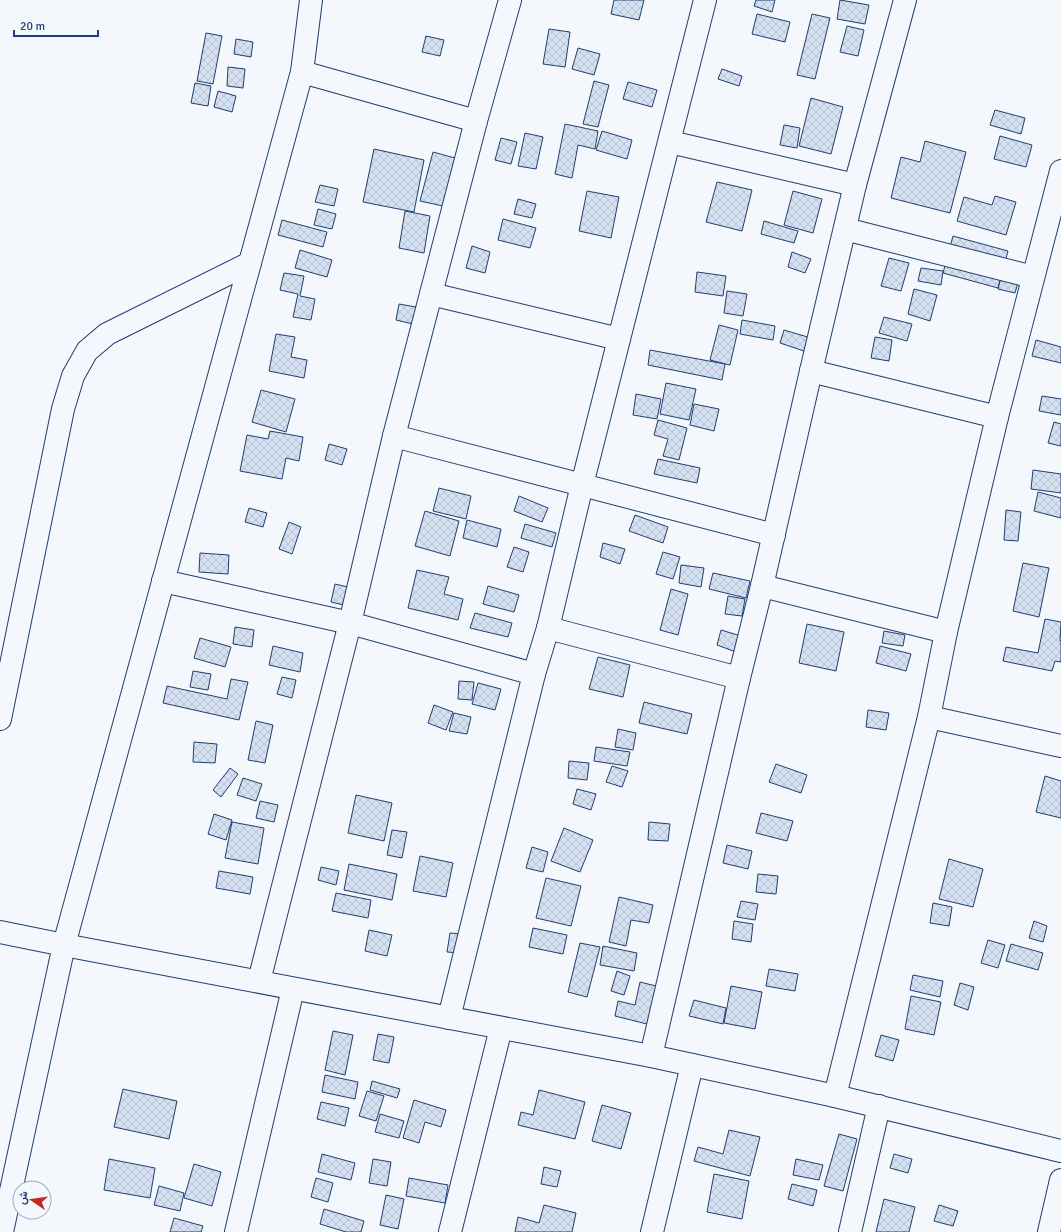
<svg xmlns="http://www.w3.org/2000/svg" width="1061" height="1232" font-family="Signika,Vazirmatn,sans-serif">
<defs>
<pattern id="building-cross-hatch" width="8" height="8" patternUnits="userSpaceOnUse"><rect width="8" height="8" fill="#d5e0f0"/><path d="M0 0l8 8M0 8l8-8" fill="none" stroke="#b6c1d1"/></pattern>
</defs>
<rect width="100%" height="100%" fill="#f4f7fb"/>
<g fill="url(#building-cross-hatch)" stroke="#1d3f73">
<path d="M614,0H644L639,20L611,14Z"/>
<path d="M756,0H775L772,12L754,6Z"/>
<path d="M840,0L869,5L865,24L837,19Z"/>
<path d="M757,14L790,22L785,42L752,34Z"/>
<path d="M812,14L830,18L815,79L797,75Z"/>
<path d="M847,26L864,30L858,56L840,52Z"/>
<path d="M549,29L570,32L565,67L543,64Z"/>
<path d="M206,33L222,36L213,84L197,81Z"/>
<path d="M426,36L444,40L440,56L422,52Z"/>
<path d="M236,39L253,42L251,57L234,54Z"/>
<path d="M578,48L600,54L594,75L572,69Z"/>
<path d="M228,67L245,69L243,88L227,86Z"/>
<path d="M722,69L742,76L739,86L718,79Z"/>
<path d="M594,81L609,85L598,127L583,124Z"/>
<path d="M628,82L657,90L652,107L623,99Z"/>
<path d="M195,83L211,86L208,106L191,103Z"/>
<path d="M218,91L236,96L232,112L214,107Z"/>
<path d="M811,98L843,107L831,154L799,146Z"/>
<path d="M995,110L1025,118L1021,134L990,125Z"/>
<path d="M565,124L598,131L595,149L578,145L572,178L555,174Z"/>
<path d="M784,125L800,128L797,148L780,145Z"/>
<path d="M602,131L632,140L627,159L596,150Z"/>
<path d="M525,133L543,137L536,169L518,166Z"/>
<path d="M1000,136L1032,145L1026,167L994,159Z"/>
<path d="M501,138L517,142L511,164L495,160Z"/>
<path d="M925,141L966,152L950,213L891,198L901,157L920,162Z"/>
<path d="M374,149L424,160L414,212L363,202Z"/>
<path d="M433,152L455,158L443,206L420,201Z"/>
<path d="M717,182L752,190L742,231L706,222Z"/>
<path d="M320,185L338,189L334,206L315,202Z"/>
<path d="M587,191L619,197L611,238L579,231Z"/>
<path d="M793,191L822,199L813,233L784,225Z"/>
<path d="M995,196L1016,202L1006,235L957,221L964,197L992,205Z"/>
<path d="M518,199L536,204L532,218L514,214Z"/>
<path d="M318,209L336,214L332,229L314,225Z"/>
<path d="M405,211L430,216L424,253L399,248Z"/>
<path d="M503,219L536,228L530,248L498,240Z"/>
<path d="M282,220L327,232L323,247L278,235Z"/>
<path d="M764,221L798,231L794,243L761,234Z"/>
<path d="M953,236L1008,251L998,288L943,273Z"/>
<path d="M472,246L490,252L485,273L466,268Z"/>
<path d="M300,250L332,260L327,277L295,268Z"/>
<path d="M792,252L811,259L805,273L788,267Z"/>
<path d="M889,258L909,263L901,291L881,286Z"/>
<path d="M921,268L943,271L941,285L918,281Z"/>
<path d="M697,272L726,276L723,296L695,292Z"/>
<path d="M284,273L304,276L300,296L315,299L311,320L293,317L298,294L280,290Z"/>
<path d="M1002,274L1019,279L1015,293L998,289Z"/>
<path d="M914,289L937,295L930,321L908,314Z"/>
<path d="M727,291L747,294L743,316L724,313Z"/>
<path d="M399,304L416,307L413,324L396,320Z"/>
<path d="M884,317L912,324L907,341L879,333Z"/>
<path d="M742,320L775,326L773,340L740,334Z"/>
<path d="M719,325L738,330L730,365L710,360Z"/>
<path d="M784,330L811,338L807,352L780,343Z"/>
<path d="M276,334L295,337L291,357L307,360L304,378L269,371Z"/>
<path d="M875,337L892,340L889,361L871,358Z"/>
<path d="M1036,340L1061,347V363L1032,356Z"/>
<path d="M650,350L725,364L722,380L648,365Z"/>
<path d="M666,383L696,389L689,420L660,414Z"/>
<path d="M261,390L295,399L286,432L252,422Z"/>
<path d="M636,394L661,399L657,419L633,415Z"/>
<path d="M1042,396L1061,399V415L1039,411Z"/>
<path d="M694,404L719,409L714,431L690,425Z"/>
<path d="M658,420L687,428L679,460L663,456L668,439L654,435Z"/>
<path d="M1054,422L1061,424V446L1048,443Z"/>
<path d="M270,431L303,437L299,461L286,458L282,479L240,471L247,435L268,439Z"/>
<path d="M329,444L347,449L342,465L325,460Z"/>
<path d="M658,459L700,468L697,483L654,474Z"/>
<path d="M1033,470L1061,474V493L1031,489Z"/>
<path d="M439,488L471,496L466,519L433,511Z"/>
<path d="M1038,492L1061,498V518L1034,511Z"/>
<path d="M519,496L548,508L542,522L514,511Z"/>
<path d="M249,508L267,513L263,527L245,522Z"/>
<path d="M1006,510L1021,512L1018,541L1004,540Z"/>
<path d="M425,511L459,521L450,556L415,546Z"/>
<path d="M635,515L668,527L663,543L629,531Z"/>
<path d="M467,520L501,529L497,547L463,538Z"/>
<path d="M289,522L301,527L292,554L279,549Z"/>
<path d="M525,524L556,533L552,547L521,538Z"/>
<path d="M603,543L625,549L620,564L600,557Z"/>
<path d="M514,547L529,552L523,572L507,567Z"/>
<path d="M663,552L680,557L673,579L656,574Z"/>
<path d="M200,553L229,555L228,574L199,572Z"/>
<path d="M1023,563L1049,568L1039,617L1013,611Z"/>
<path d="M681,565L704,568L701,587L679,583Z"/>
<path d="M417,570L449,577L444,594L463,599L458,620L408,608Z"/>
<path d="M713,573L750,581L746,598L709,589Z"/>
<path d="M335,584L348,587L344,605L331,602Z"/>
<path d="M488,586L519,595L514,612L483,604Z"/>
<path d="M671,589L688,594L678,635L660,630Z"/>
<path d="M728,596L745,599L742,616L725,614Z"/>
<path d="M475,613L512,623L508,637L470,628Z"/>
<path d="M1045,619L1061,622L1060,641H1061V662L1055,661L1052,671L1003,661L1006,647L1038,653Z"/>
<path d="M807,624L844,632L836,671L799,663Z"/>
<path d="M235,627L254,630L252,647L233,644Z"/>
<path d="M721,630L741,636L736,652L717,645Z"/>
<path d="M884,631L905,635L903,646L882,643Z"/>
<path d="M200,638L231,647L225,667L194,658Z"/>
<path d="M273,646L303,653L300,672L269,665Z"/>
<path d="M880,646L911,654L906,671L876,663Z"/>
<path d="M598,657L630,665L623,697L589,689Z"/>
<path d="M193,671L211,674L208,690L190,687Z"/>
<path d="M282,677L296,680L292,698L277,694Z"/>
<path d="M231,679L248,682L239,720L163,703L167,686L227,699Z"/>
<path d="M459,681L474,682L472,700L458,699Z"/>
<path d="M478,683L501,689L495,710L472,704Z"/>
<path d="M644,702L692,714L687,734L639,723Z"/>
<path d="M434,705L453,712L446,730L428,723Z"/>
<path d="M868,710L889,713L886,730L866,727Z"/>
<path d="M454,713L471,717L467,734L449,731Z"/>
<path d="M256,721L273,725L265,763L248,760Z"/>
<path d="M618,729L636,733L633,750L615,747Z"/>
<path d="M194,742L217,744L215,763L193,762Z"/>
<path d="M596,747L630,752L627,766L594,761Z"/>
<path d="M569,761L589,763L587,780L568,778Z"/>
<path d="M776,764L807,775L801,793L769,782Z"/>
<path d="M612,766L628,771L622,787L606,782Z"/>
<path d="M230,768L238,774L221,797L213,790Z"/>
<path d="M1045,776L1061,781V818L1036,812Z"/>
<path d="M243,778L262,784L256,801L237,795Z"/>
<path d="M577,789L596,794L591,810L573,804Z"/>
<path d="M356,795L392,803L384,841L348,833Z"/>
<path d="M260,801L278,805L274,822L256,818Z"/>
<path d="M761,813L793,821L787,841L756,833Z"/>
<path d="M214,814L232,820L226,840L208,834Z"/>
<path d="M232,822L264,828L258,864L225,858Z"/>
<path d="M649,822L670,824L668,841L648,840Z"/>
<path d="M564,828L593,840L580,872L551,861Z"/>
<path d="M392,830L407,832L402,858L387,855Z"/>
<path d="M727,845L752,851L748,869L723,863Z"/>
<path d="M532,847L548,852L543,872L526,868Z"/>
<path d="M420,856L453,863L446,897L413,891Z"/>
<path d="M949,859L983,869L973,907L939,899Z"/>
<path d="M349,864L397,874L392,900L344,890Z"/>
<path d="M321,867L339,871L336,885L318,880Z"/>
<path d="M219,871L253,877L250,894L216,888Z"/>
<path d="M758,874L778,876L776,894L756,892Z"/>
<path d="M546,878L581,886L571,926L536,918Z"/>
<path d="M336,893L371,900L368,918L332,911Z"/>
<path d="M619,897L653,905L649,923L631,920L626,946L609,942Z"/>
<path d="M741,901L758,904L755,920L737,917Z"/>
<path d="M933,903L952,907L949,926L930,923Z"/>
<path d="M734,921L753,924L751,942L732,939Z"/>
<path d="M1034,921L1047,926L1043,942L1029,938Z"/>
<path d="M533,928L567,935L563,954L529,947Z"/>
<path d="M369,930L392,935L387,956L365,951Z"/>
<path d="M450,933L463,934L461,953L447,952Z"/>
<path d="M988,940L1005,945L998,968L981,963Z"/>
<path d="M580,943L600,947L587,997L568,992Z"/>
<path d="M1011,944L1043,953L1038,970L1006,961Z"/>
<path d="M603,946L637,953L634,971L600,965Z"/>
<path d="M769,969L798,974L795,991L766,986Z"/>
<path d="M617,971L630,976L624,995L611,991Z"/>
<path d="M913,975L943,981L940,997L910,990Z"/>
<path d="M640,982L660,987L651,1025L615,1016L618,1001L635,1005Z"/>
<path d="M960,983L974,987L968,1010L954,1005Z"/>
<path d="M731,986L762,992L755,1029L724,1023Z"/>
<path d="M911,996L941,1002L934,1035L905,1029Z"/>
<path d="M694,1000L726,1008L723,1024L689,1016Z"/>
<path d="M333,1031L353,1035L345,1075L325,1070Z"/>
<path d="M378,1034L394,1037L389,1063L373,1060Z"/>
<path d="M881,1035L899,1040L893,1061L875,1056Z"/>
<path d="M325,1075L358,1082L355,1099L322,1092Z"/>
<path d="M372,1081L400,1089L397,1098L370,1090Z"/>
<path d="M123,1089L177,1101L169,1139L114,1127Z"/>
<path d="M539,1090L585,1102L575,1139L518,1125L521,1112L533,1115Z"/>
<path d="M367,1091L384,1096L376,1121L359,1116Z"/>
<path d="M414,1100L446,1110L441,1127L425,1122L419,1143L403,1138Z"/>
<path d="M321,1102L349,1108L345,1126L317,1119Z"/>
<path d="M602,1105L631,1113L621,1149L592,1141Z"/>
<path d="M380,1114L404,1121L399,1138L375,1132Z"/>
<path d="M729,1130L760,1137L750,1176L694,1161L698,1147L723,1154Z"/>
<path d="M839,1134L857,1139L843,1191L824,1186Z"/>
<path d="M322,1154L355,1163L351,1180L318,1172Z"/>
<path d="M894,1154L912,1159L908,1173L890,1168Z"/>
<path d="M109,1159L155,1168L150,1198L104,1190Z"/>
<path d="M373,1159L391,1162L387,1186L369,1183Z"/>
<path d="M796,1159L823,1165L819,1180L793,1175Z"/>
<path d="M194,1164L221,1172L212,1206L184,1198Z"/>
<path d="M544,1167L561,1171L557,1187L541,1184Z"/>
<path d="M714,1174L749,1181L742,1219L707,1212Z"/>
<path d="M316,1178L333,1183L328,1202L311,1197Z"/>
<path d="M409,1178L448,1185L445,1203L406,1196Z"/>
<path d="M792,1184L817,1190L813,1206L788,1199Z"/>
<path d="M159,1186L184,1193L180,1211L154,1205Z"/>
<path d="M386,1195L404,1199L398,1229L380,1225Z"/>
<path d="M884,1199L915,1207L909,1232H876Z"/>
<path d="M544,1205L576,1213L572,1232H515L518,1217L539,1223Z"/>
<path d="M939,1205L958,1211L953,1226L934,1221Z"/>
<path d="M324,1209L364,1221L361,1232H346L320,1224Z"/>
<path d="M174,1218L203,1226L201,1232H170Z"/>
</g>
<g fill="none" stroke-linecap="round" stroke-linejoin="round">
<defs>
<g id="street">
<path d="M311,0L302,72L64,945L651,1056L835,1096L1061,1151"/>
<path d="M302,72L476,121"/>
<path d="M670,142L855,185"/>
<path d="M845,229L1033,277"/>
<path d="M431,294L619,339"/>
<path d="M811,371L997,417"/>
<path d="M394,436L774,535"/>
<path d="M163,581L350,623L534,674"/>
<path d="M762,586L946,632"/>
<path d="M548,628L739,678"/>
<path d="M929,717L1061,746"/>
<path d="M0,719L63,409L73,376L87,351L107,334L250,263"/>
<path d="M0,932L64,945L2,1232"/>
<path d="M259,981L350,623L394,436L476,121L510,0"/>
<path d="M449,1018L534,674L548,628L582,485L705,0"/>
<path d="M651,1056L739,678L762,586L811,371L855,185L905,0"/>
<path d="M835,1096L929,717L946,632L997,417L1061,171"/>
<path d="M236,1232L293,989"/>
<path d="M450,1232L501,1028"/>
<path d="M652,1232L692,1065"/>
<path d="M850,1232L879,1106"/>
<path d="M1049,1232L1061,1180"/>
</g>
</defs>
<use href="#street" stroke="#1d3f73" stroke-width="24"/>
<use href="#street" stroke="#f4f7fb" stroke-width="22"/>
</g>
<g transform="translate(32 1200) rotate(283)"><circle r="19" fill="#f4f7fb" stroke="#9eadc5"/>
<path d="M0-3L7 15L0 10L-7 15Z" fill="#c62828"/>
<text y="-6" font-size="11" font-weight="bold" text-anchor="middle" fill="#1d3f73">ش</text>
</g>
<path d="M14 30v6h84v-6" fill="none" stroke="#1d3f73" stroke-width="2"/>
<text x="20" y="30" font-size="12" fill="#1d3f73" stroke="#f4f7fb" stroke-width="3" paint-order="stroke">20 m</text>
</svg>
